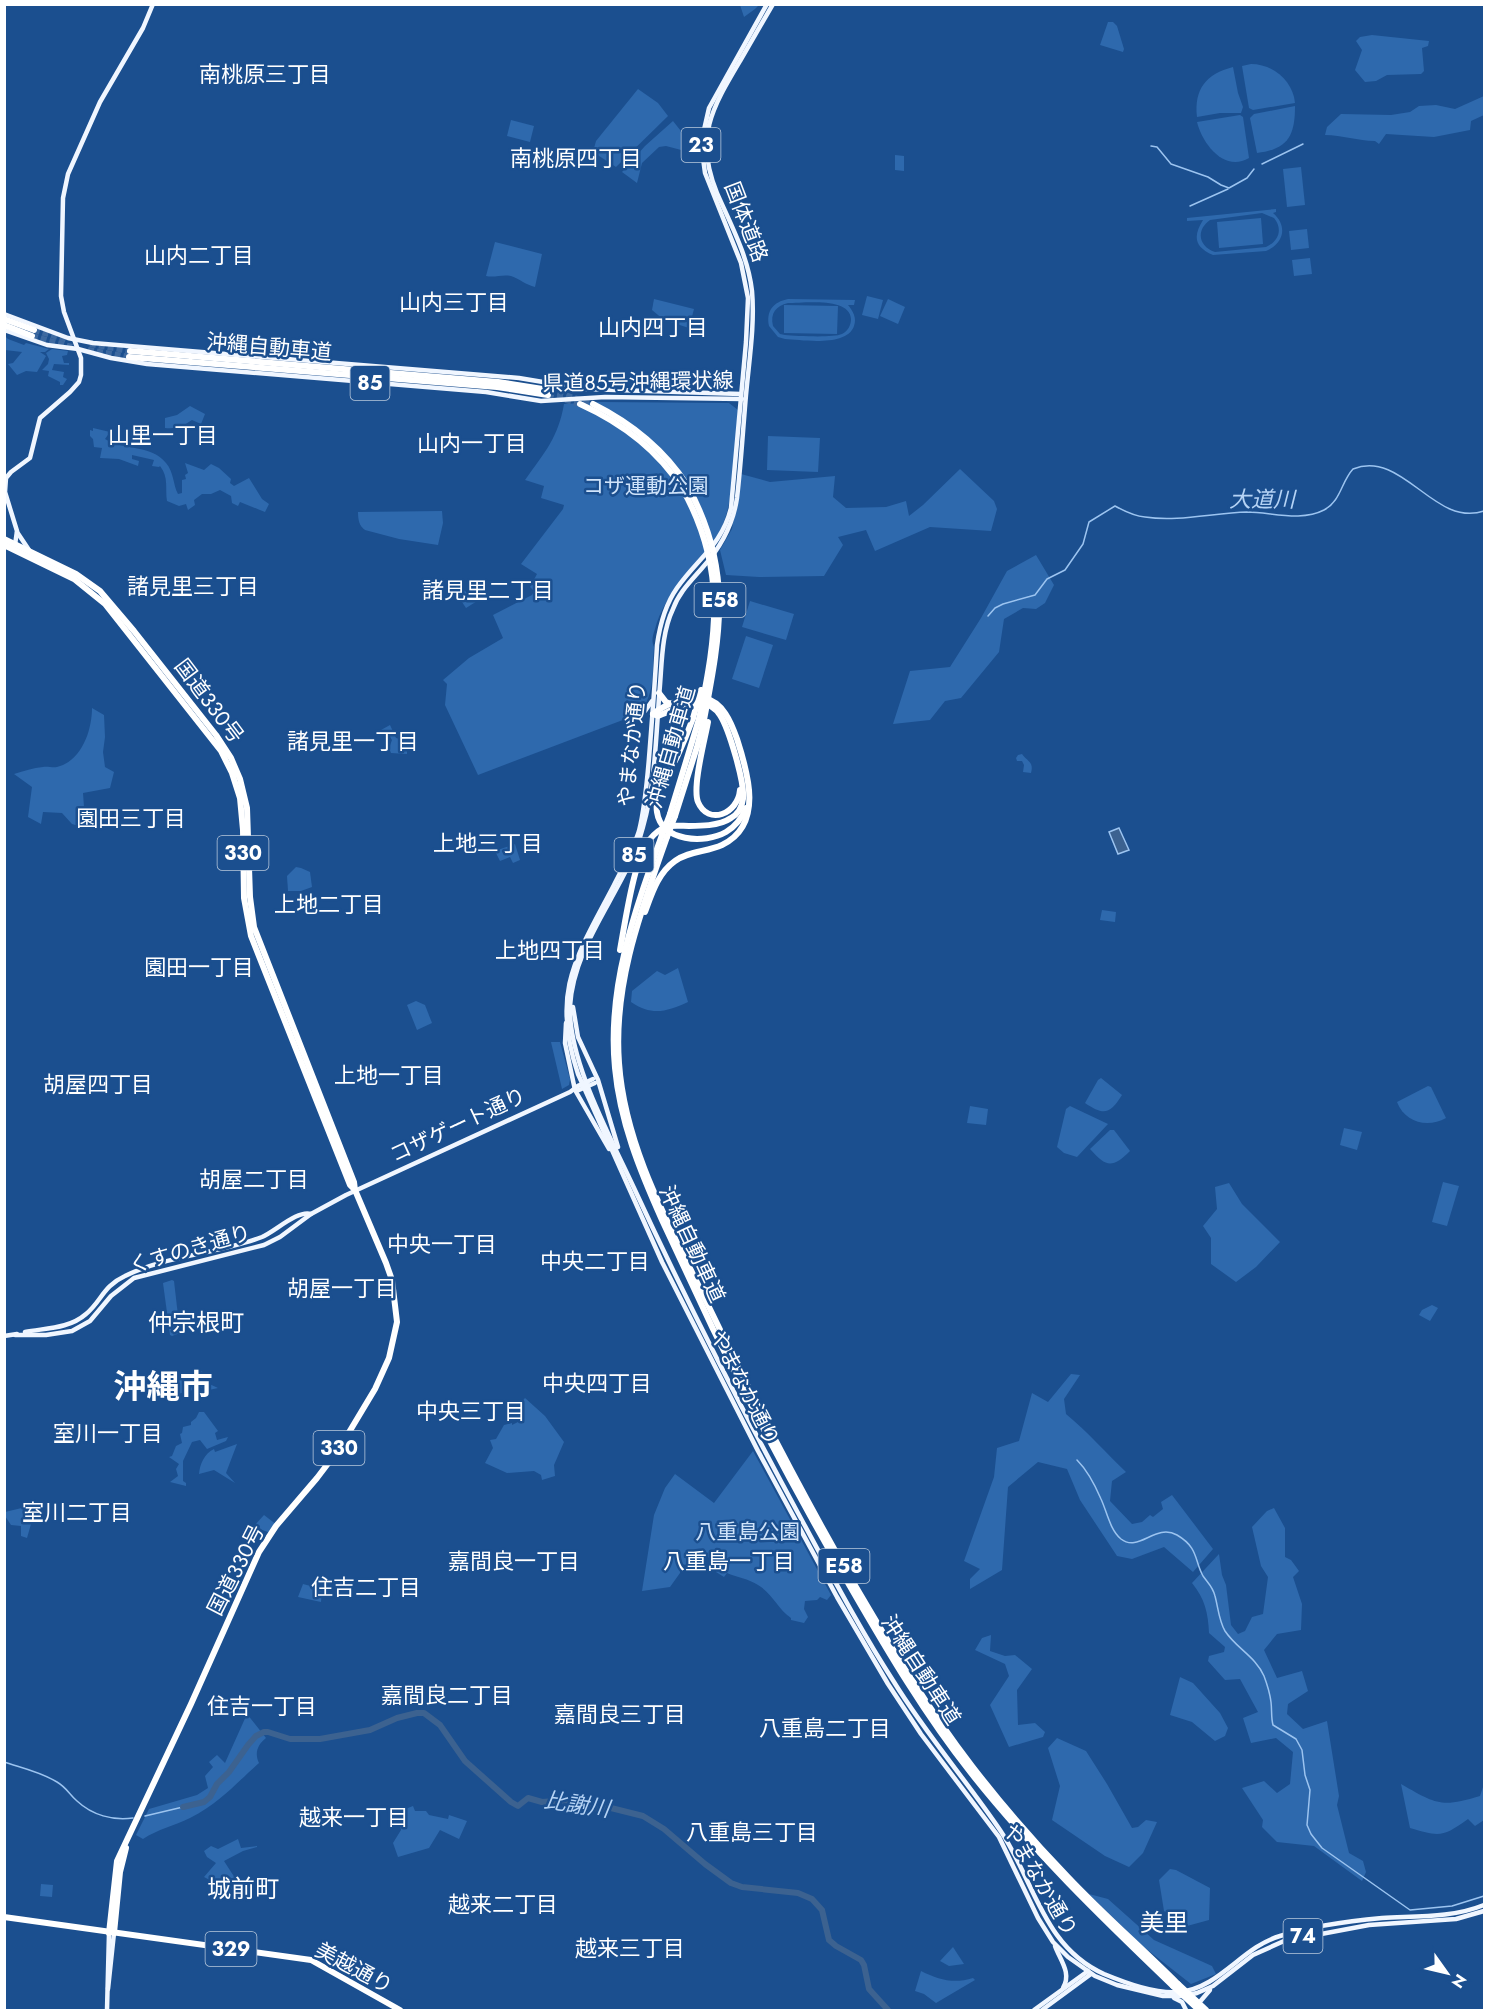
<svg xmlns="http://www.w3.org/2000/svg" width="1489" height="2015" font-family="Jost,'Noto Sans JP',sans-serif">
<rect width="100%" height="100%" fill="#1b4f8f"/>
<g fill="#2e69ad" fill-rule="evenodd">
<path d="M740,5H759L755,9L744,17Z"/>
<path d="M1108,22H1113L1117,26L1124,49L1123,52L1100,45Z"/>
<path d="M1372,35L1429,41L1428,46L1422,48L1424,71L1421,74L1387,75L1376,81L1365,82L1355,70L1362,50L1356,41L1360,37Z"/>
<path d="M1251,64C1273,64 1293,81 1295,103L1253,110L1249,108L1242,66Z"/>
<path d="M1233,67L1238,93L1243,107L1241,113H1220L1197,117C1194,89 1206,74 1233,67Z"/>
<path d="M638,89L658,103L668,116L616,167L593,152L596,141Z"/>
<path d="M1484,96V115L1471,121L1470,130L1434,137L1386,134L1379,144L1375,141C1358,141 1342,135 1325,135L1327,127L1341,114L1391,115L1410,112L1419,106L1436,105L1455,109Z"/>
<path d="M1295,106C1295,136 1288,149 1257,153L1250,118L1254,114Z"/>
<path d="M1240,115L1243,117L1249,158C1224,173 1202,143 1197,122Z"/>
<path d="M511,120L534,126L530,142L507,136Z"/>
<path d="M673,121L688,140L685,151L666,146L659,147L642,163L637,183L622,172L645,146Z"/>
<path d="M895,155L904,156V171L895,170Z"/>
<path d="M1301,167L1305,205L1287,207L1283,169Z"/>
<path d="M1276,209V212L1273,213C1288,226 1284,243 1266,251L1213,255C1194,247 1193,236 1203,220L1187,221V218ZM1262,213L1274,218C1283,229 1279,241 1266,247L1215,252C1198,246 1196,230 1210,220Z"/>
<path d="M1261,218L1263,244L1219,248L1217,222Z"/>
<path d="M1307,229L1309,248L1291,250L1289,231Z"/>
<path d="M495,242L542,254L535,287C526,285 520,279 511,276C502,274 495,278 486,276Z"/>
<path d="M1310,258L1312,274L1294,276L1292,260Z"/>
<path d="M867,296L883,300L878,319L862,315Z"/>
<path d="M654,299L694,309L689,328L664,320L652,310Z"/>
<path d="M788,299L855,300L854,305H848C853,311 857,318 854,326C847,347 803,340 785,339L778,337L769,326C766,311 773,302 788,299ZM788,303C804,303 850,297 851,319C851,325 848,331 842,334C833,338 797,336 785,335L780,334L773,326C770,313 776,306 788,303Z"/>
<path d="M888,299L905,307L898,324L880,316Z"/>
<path d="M784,305L838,306L837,334L784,333Z"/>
<path d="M5,336L8,339L24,345L26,343L49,349L45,352H40L46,356L37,372L26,371L17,375L8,364L13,363L22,352L5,350Z"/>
<path d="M52,349L68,351L67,355L62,356L64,363H69V365L54,364L52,370L64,372L63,377L67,379L63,385H60V382L48,376L49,371L42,370L48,364L49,359L46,353Z"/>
<path d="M598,402L729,403L738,410C734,448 737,509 714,541C693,571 665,592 655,629C653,635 651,640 654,647C652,671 656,699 636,715L478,775L445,705L447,684L443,680L469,658L503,638L493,615L532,595L534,591L530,587L537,574L521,564L563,509L564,505L541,498L544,486L525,480C545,452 558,438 564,404Z"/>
<path d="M190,406L205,414L201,424L192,420C183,426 178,429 165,428V418L177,415Z"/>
<path d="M93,428L110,432L105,439C124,451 151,444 166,463C174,472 173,485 178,494L182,493V480L186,479L185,475L188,473L185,463L204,470L211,464L219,468L231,479L230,483L234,486L249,478L262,499L269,504L265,512L240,502L238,506L232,503L231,496L220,490L211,494H202L194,500L195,505L188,510L186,504L179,506L167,501C165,489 169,477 160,466L159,467L152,466L154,460L132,455V459L139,461L138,466L119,459L100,458L102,448L94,447L93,439L90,436V430L93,431Z"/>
<path d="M768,436L820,438L818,472L767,470Z"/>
<path d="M960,469L994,501L997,509L991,531L930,527L875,551L866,530L838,537L843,545L824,576L759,577L726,575L720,550L732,529L741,474L770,482L835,476L833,497L846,508L886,507L906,501L909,516L923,505Z"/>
<path d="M442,511L443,523L438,545L399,539L365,530C359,526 358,519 358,512Z"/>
<path d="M1036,555L1054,585L1045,603L1036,609L1023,608L1004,619L999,652L961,698L945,701L930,720L893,724L910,671L950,667L981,618L1007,571Z"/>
<path d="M462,589L472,596L477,590L483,594L482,598L466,608L458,596Z"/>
<path d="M750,601L794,614L786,640L742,627Z"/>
<path d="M746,636L773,645L759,688L732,679Z"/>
<path d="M92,708L104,715L105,737L103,752L105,767L114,772L110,788L83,793L84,807L82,827L72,824L62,813L43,812L41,824L28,817L32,787L14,774C24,771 33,768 43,767C47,766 53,768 57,767C82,761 92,730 92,708Z"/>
<path d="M390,725L396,738L400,739L403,746H407V754L391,753L389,748L392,740L390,737L380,732L381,730Z"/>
<path d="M1022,754C1028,762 1034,762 1031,773L1023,772L1024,765L1022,761H1017L1016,758L1018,755Z"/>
<path d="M515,844L520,860L513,863L510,857L500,861L495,851Z"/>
<path d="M296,867L301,868L310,872L312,887L301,891H288L287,876Z"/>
<path d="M1102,910L1116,912L1115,922L1100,920Z"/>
<path d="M678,968L688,1002C666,1012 652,1016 631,1002L632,991L657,971L665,975Z"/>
<path d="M416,1001L425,1005L432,1023L417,1030L407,1005Z"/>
<path d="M551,1042H560L570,1079L569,1085L562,1089Z"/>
<path d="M1101,1078L1122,1095C1110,1114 1104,1116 1085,1103L1098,1080Z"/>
<path d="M1428,1086L1431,1087L1446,1118C1428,1128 1405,1123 1397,1102Z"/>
<path d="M970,1106L988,1109L986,1125L967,1123Z"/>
<path d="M1070,1106L1108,1124L1077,1157L1064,1153L1057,1147L1066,1109Z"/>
<path d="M1344,1128L1362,1132L1357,1150L1340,1145Z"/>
<path d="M1110,1130H1114L1130,1151C1112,1169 1106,1167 1090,1149Z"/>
<path d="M1443,1182L1459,1186L1447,1226L1432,1222Z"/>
<path d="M1229,1183L1242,1204L1280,1242L1256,1267L1236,1282L1211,1264V1238L1203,1226L1217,1209L1215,1187Z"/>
<path d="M172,1280L174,1281L180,1333L172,1336L170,1335L163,1283Z"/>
<path d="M1432,1305L1438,1308L1430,1321L1419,1315L1422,1310Z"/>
<path d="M194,1369H198L208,1375L203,1377V1381L218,1388L209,1390L204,1387L159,1399L160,1395L175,1393L180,1390L177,1377L195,1375Z"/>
<path d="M1071,1374L1080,1375L1064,1399L1066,1414C1088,1432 1106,1453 1126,1472L1112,1481L1110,1501L1132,1524L1142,1522L1150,1515L1153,1517L1163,1509L1161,1502L1172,1495L1213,1549L1193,1572L1164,1547L1132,1559L1117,1556L1080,1500L1067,1469L1038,1462L1008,1487L1002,1570L970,1589V1579L980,1569L964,1561L994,1477L997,1448L1019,1441L1032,1393L1048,1402Z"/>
<path d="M525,1398L545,1416L564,1442L554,1465L555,1476L542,1480L541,1475L534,1471L507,1473L485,1463L493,1448L490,1440L496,1439L504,1425L512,1423V1425L520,1421L519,1405Z"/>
<path d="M199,1412H204L218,1431L215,1433L217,1440L228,1437L226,1441L207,1449L200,1440L192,1442L183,1461V1481L186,1483V1486L170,1482L178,1476L176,1469L179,1464L169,1457L172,1456L176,1446L182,1443L180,1434L182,1433L183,1427L191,1425V1422L196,1418Z"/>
<path d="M237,1444L226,1473L235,1483L214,1470L199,1474C200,1464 204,1454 214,1449L215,1452Z"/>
<path d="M753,1451L831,1595L827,1600L820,1597L817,1600L805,1601L804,1609L808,1617L804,1623L791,1620V1618C778,1609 772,1593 758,1585C749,1579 736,1577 727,1573L724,1577L716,1572L717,1563L708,1557H696L692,1566L681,1564L680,1573L670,1587L642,1591L654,1515L665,1488L675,1474L714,1503Z"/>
<path d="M30,1506L37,1517L31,1524L27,1538L21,1536V1526L11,1525L5,1516V1512Z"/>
<path d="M1274,1508L1285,1528V1557L1291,1560L1299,1571L1293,1577L1302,1604L1301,1630L1277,1634L1264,1650L1277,1678L1302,1671L1308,1691L1288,1704L1287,1714L1303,1729L1327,1721L1339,1796L1337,1805L1349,1853L1363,1861L1366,1872L1362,1881L1314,1846L1277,1842L1262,1827L1263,1820L1242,1788L1264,1781L1277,1793L1290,1784L1293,1752L1276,1738L1251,1743L1243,1718L1258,1712L1240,1679L1225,1680L1208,1661L1209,1656L1224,1652L1225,1647L1209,1633C1208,1613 1205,1599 1192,1583L1219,1554L1222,1575L1226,1585L1231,1625L1238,1634L1245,1631L1252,1617L1263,1614L1268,1577L1261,1566L1252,1527L1267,1511Z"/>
<path d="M264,1515L277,1525L271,1533L253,1527Z"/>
<path d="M303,1584L322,1589L321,1602L298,1597Z"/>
<path d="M991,1635L990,1651L1005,1656L1015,1655L1032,1669L1017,1690L1018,1725L1035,1723L1045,1732L1043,1737L1009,1747L990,1705L1009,1676L1005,1664L975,1650L982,1638Z"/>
<path d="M1180,1677L1193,1683L1220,1713L1228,1728L1225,1736L1215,1741L1192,1722L1170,1715Z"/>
<path d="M247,1714L266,1738C258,1744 254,1753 259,1763C234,1785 221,1802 190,1818C174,1826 158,1829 143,1839L136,1835L149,1809L197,1795L208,1788L205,1776L213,1767L209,1762L217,1755L225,1763Z"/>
<path d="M1057,1738L1086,1751L1107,1784L1132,1828L1138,1827L1146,1820L1157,1822L1143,1853L1129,1867L1105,1856L1052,1820L1060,1786L1048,1748Z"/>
<path d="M1401,1784C1436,1804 1441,1808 1480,1796L1484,1784V1820L1475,1826L1468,1819C1443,1837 1440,1837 1410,1828Z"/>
<path d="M413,1806L415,1811H426L429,1815L448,1819L449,1815L467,1821L459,1839L440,1830L429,1848L398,1857L393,1843L401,1830L399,1818L401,1815L398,1812Z"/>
<path d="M238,1839L241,1848L257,1846V1847L243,1851L224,1861L244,1892L223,1887L204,1877L216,1863L207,1857L204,1851L211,1846L218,1849Z"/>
<path d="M1170,1869L1176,1870L1210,1888L1209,1920L1187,1926L1164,1911L1159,1880Z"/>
<path d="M41,1884L53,1885L52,1897L40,1896Z"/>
<path d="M1089,1894L1108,1899L1154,1940L1212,1966L1216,1974L1191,1984L1140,1944Z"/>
<path d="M953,1947L964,1964L949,1966L940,1961Z"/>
<path d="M921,1971C939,1980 954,1984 973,1978L975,1980L936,2003L924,1994L915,1991Z"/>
</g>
<path fill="#3c6290" stroke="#9cc4f0" stroke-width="1.5" d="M1119,828L1129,850L1118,854L1109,832Z"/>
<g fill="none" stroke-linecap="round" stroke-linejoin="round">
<g stroke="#9cc4f0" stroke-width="1.5">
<path d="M1151,146L1157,147L1171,164L1208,177L1221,185L1229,188L1247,178L1254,169"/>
<path d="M1262,164L1303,144"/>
<path d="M1190,206L1228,189"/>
<path d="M988,616L995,608L1003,604L1035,595L1047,579L1065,570L1083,544L1089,522L1115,506C1124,511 1134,516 1145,517C1178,522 1213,513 1247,512C1271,512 1301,522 1324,510C1341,501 1341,482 1353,469C1403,449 1434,528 1484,511"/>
<path d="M1077,1460C1088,1471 1095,1485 1101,1499C1107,1512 1110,1530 1121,1539C1139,1553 1155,1523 1177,1535C1199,1548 1194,1560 1203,1576C1208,1583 1213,1587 1215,1596C1218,1607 1219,1621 1225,1631C1236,1648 1256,1657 1264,1676C1267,1684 1270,1694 1271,1702C1272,1710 1271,1718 1273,1725L1296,1739L1302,1750L1305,1775L1310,1790L1307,1825L1311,1834L1322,1848L1410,1910L1452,1906L1484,1896"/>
<path d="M4,1762C22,1768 41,1772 57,1782C67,1788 69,1794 77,1801C92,1815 113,1821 133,1818"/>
<path d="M145,1816L183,1807"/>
</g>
<path stroke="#3c6290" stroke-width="6" d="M183,1807L204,1802L210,1797L217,1784L229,1772L248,1745L256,1736L264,1732H268L290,1739H320L370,1730L397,1718L417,1713H424L440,1725L465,1761L511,1802L518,1806L528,1798L542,1802L569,1800L598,1809L611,1808L643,1816L664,1829L705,1864L731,1883L742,1887L798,1893L812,1899L822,1910L829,1940L836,1946L861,1960L864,1965L869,1989L888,2010"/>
<g stroke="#3d69a0" stroke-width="6" stroke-dasharray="6 3" stroke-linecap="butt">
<path d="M34,330L68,340"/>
<path d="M32,336L72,347"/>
<path d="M90,344L130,351"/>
<path d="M88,350L129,357"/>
<path d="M549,390L593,404"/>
<path d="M548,395L580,404"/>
</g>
<g stroke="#f0f6ff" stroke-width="4.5">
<path d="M767,4L709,108L701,143L705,173L741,263L748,298L746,342L731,508C722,545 697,559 677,588C665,605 660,624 657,645C655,683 652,720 649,758C647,782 645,807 639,831C633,850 623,867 614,885C577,956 550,991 578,1074L662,1262L758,1451L837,1597L888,1684L921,1734L999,1837L1038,1918L1053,1942L1068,1957L1095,1976L1117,1985L1163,1996H1184L1197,1993L1213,1986L1253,1955L1284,1941L1369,1925L1456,1919L1484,1911"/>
<path d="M773,4C762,23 751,42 740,61C712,108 694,138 717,193C731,225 748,256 752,291C755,325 749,361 746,395C743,429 741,464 737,498C733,525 721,547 703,567C692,580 679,592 673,609C662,632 662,660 660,685C656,732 656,781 643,827C627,889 574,940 570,1006C568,1061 611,1138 634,1188C685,1298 740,1406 798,1513C829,1570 859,1628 894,1682C926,1734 966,1780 1000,1830C1034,1880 1043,1947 1104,1974C1126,1983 1155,1994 1179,1992C1220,1988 1242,1947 1280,1936C1312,1926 1349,1921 1382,1918C1417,1916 1452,1918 1484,1905"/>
<path d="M4,314L68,338L93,343L519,378L585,389L741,394"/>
<path d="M4,330L47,345L78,349L111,358L147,364L486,392L541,401L605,397L742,399"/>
<path d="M17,532L29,550"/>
<path d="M15,545L17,531L5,492L6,478L11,472L30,458L40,418L70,392L79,382L81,375V358L64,312L61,296L63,198L68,174L100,102L143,28L153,4"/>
<path d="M628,723L645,711L652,701"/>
<path d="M573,1007L578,1037L598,1080L618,1147"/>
<path d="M566,1023L565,1043L575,1090L609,1149"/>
<path d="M25,1332C45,1328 69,1329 86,1314C101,1302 103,1286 125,1276C167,1255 218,1254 262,1237C276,1231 297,1210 311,1214"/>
<path d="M15,1335H46L72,1331L90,1321L111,1296L134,1278L264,1245L280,1237L311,1214L346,1195L570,1092L578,1086"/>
<path d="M4,1336L17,1334"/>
<path d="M1055,1946C1060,1960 1072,1973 1063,1988"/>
<path d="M108,1989L114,1933"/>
<path d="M1174,1998L1182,2002L1186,2010"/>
<path d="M1198,2004L1210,1990"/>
<path d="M107,2010L109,1933"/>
<path d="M1034,2010L1088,1971"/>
<path d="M1042,2010L1091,1974"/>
</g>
<g stroke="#fff" stroke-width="6">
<path d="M4,319L34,330"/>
<path d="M4,325L32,336"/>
<path d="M130,351L498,382L549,390"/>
<path d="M129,357L497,387L548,395"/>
<path d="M580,404C622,423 657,449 682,488"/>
<path d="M593,404C631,423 663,448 687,485"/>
<path d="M4,539L76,574L100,591L134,631L216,735L231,758L240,779L247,808L250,897L254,927L354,1182L355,1190L386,1263L392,1280L397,1322L389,1358L375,1389L339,1449L317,1478L276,1526L259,1552L191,1704L117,1861L109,1933"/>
<path d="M4,545L74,579L105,604L221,751L232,773L240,798L243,830L244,898L251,936L350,1185L355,1190"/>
<path d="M659,693L666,702L671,704"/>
<path d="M653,714L658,716C671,711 687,701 702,703C709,704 716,709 720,715C729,729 745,783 743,799C742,807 738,814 731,818C715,829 687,825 668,826"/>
<path d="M693,718C688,732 683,744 677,757C669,773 654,793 657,812C661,842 705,844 726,832C736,826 742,818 746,808"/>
<path d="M708,722C705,739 692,787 698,802C708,826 738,814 740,790"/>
<path d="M670,814L699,719"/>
<path d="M675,816L697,747L704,720"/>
<path d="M662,835C635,910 607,986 615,1068C620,1122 640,1171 662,1220C679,1257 696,1293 713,1329C756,1417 802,1503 851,1588C888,1652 925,1715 971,1773C1032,1850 1102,1918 1173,1986"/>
<path d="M667,837C641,911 613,984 619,1063C625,1149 671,1228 708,1305C753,1399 801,1492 853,1582C890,1645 927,1708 972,1766C1002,1805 1034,1842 1068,1877C1103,1914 1142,1948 1178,1984"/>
<path d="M645,912C652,893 658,873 675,861C688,851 707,852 722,845C764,825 748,773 737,739C731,722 723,702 704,698C689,694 664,705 653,714"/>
<path d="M620,950C625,923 633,867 646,845C650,838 656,832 663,828"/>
<path d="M4,1917L311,1960L400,2010"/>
<path d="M114,1933L120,1872L126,1848"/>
</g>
<g stroke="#f0f6ff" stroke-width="4.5">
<path d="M578,1086L593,1079"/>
<path d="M579,1090L595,1083"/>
</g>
<g stroke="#fff" stroke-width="6">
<path d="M687,485C733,568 721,631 704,720"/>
<path d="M682,488C727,568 717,633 699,719"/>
<path d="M693,718L701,690"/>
<path d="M662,835L670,814"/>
<path d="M667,837L675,816"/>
<path d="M1178,1984L1206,2010"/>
<path d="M1173,1986L1199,2010"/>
</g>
</g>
<g text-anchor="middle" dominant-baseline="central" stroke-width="5" stroke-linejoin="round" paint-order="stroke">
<g fill="#1b4f8f" stroke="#bbcadd" stroke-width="1.5">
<rect x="681.5" y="128" width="39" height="34" rx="4.5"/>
<rect x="350.5" y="366" width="39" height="34" rx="4.5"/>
<rect x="694.5" y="583" width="51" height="34" rx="4.5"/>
<rect x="217.5" y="836" width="51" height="34" rx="4.5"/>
<rect x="614.5" y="838" width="39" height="34" rx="4.5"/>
<rect x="313.5" y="1431" width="51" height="34" rx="4.5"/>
<rect x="818.5" y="1549" width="51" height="34" rx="4.5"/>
<rect x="1283.5" y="1919" width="39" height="34" rx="4.5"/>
<rect x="205.5" y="1932" width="51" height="34" rx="4.5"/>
</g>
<g font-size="20" font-weight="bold" fill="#fff">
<text x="701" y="145">23</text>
<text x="370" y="383">85</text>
<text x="720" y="600">E58</text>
<text x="243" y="853">330</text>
<text x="634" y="855">85</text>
<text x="339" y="1448">330</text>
<text x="844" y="1566">E58</text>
<text x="1303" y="1936">74</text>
<text x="231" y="1949">329</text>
</g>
<g font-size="21" fill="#fff" stroke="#1b4f8f">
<text transform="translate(746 222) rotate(69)">国体道路</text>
<text transform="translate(269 347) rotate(5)">沖縄自動車道</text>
<text transform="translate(638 382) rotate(-1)">県道85号沖縄環状線</text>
<text transform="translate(209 701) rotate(53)">国道330号</text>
<text transform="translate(632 744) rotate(-84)">やまなか通り</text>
<text transform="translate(671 747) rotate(-74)">沖縄自動車道</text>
<text transform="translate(458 1125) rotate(-25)">コザゲート通り</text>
<text transform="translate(692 1244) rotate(65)">沖縄自動車道</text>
<text transform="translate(190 1249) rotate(-16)">くすのき通り</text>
<text transform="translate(745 1388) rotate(63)">やまなか通り</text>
<text transform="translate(236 1570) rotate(-63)">国道330号</text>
<text transform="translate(921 1670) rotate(57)">沖縄自動車道</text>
<text transform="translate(1040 1880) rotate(60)">やまなか通り</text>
<text transform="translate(354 1968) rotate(28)">美越通り</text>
</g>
<g font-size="21" fill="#cfe3fa" stroke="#1b4f8f">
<text x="646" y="486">コザ運動公園</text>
<text x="748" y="1532">八重島公園</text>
</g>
<g font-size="22" fill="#fff" stroke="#1b4f8f">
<text x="265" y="74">南桃原三丁目</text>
<text x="576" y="158">南桃原四丁目</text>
<text x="199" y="255">山内二丁目</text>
<text x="454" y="302">山内三丁目</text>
<text x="653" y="327">山内四丁目</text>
<text x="163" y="435">山里一丁目</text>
<text x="472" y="443">山内一丁目</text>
<text x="193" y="586">諸見里三丁目</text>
<text x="488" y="590">諸見里二丁目</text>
<text x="353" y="741">諸見里一丁目</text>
<text x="131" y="818">園田三丁目</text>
<text x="488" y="843">上地三丁目</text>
<text x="329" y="904">上地二丁目</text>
<text x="550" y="950">上地四丁目</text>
<text x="199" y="967">園田一丁目</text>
<text x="389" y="1075">上地一丁目</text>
<text x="98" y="1084">胡屋四丁目</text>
<text x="254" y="1179">胡屋二丁目</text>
<text x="442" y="1244">中央一丁目</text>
<text x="595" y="1261">中央二丁目</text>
<text x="342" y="1288">胡屋一丁目</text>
<text x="597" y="1383">中央四丁目</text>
<text x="471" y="1411">中央三丁目</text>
<text x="108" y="1433">室川一丁目</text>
<text x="77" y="1512">室川二丁目</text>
<text x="514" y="1561">嘉間良一丁目</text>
<text x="729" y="1561">八重島一丁目</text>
<text x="366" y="1587">住吉二丁目</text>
<text x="447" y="1695">嘉間良二丁目</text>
<text x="262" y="1706">住吉一丁目</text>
<text x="620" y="1714">嘉間良三丁目</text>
<text x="825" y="1728">八重島二丁目</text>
<text x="354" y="1817">越来一丁目</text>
<text x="752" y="1832">八重島三丁目</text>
<text x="503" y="1904">越来二丁目</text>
<text x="630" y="1948">越来三丁目</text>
</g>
<g font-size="22" font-style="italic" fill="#b5d3f5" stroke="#1b4f8f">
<text x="1262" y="499">大道川</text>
<text transform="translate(577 1804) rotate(8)">比謝川</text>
</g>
<g font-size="24" fill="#fff" stroke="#1b4f8f">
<text x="196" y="1322">仲宗根町</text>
<text x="243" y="1888">城前町</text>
<text x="1164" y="1922">美里</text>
</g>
<g font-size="33" font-weight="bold" fill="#fff" stroke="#1b4f8f">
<text x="163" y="1386">沖縄市</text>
</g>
</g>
<rect width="1489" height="2015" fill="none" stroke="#ffffff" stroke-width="12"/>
<g transform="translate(1447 1973) rotate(124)" stroke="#1b4f8f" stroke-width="4.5" paint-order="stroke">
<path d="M0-4.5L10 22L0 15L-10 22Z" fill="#ffffff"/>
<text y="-9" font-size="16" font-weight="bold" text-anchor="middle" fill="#ffffff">N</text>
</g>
</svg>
